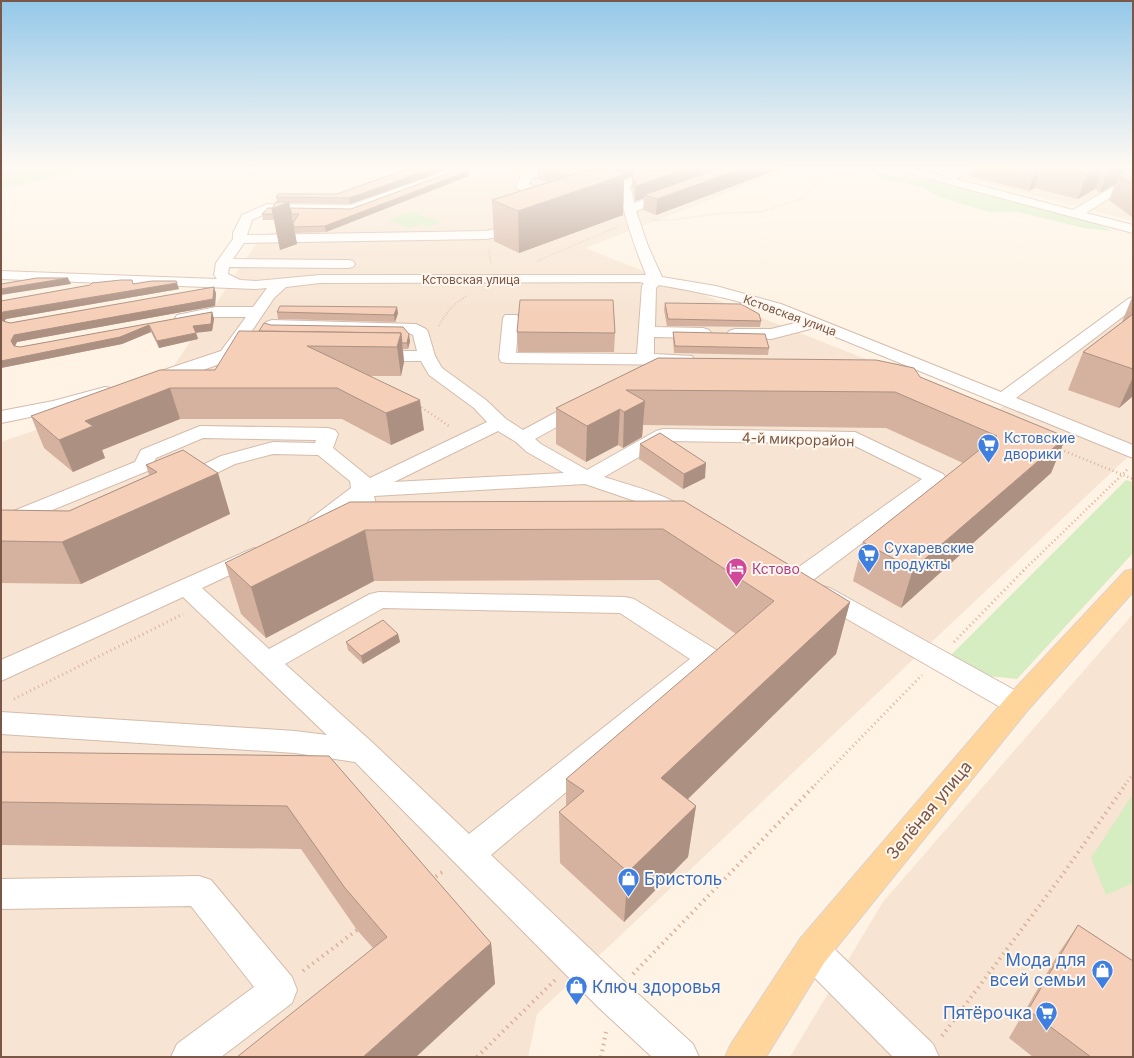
<svg xmlns="http://www.w3.org/2000/svg" width="1134" height="1058" font-family="Inter,sans-serif">
<rect width="100%" height="100%" fill="#fef3e4"/>
<g fill="#f7e4d2">
<path d="M516,166H797L585,248L997,411L1133,310V452L537,1014L528,1057H1V442L159,388L262,235Z"/>
<path d="M919,166H1133V221Z"/>
<path d="M1133,614V1057H790L883,902Z"/>
</g>
<g fill="#d5edc1">
<path d="M1,166H98L1,190Z"/>
<path d="M878,173L932,181L1090,221L1113,231L1084,228L1018,212H989L942,198L921,187L879,179Z"/>
<path d="M410,212L441,222L430,227L421,224L410,228L388,221Z"/>
<path d="M1126,480L1133,482V553L1017,679L979,675L950,656Z"/>
<path d="M1133,794V883L1106,895L1091,858Z"/>
</g>
<g fill="none" stroke-linecap="round" stroke-linejoin="round">
<defs>
<g id="minor">
<path d="M1,166H16L14,168L1,171Z"/>
<path d="M551,166H569L567,168L531,179L529,184L559,197L561,200L559,203H551L518,189L516,186L522,175Z"/>
<path d="M663,166H680L678,168L630,186L634,203L672,190L678,194L676,197L636,211L648,246L662,277L716,286L781,304L1001,392L1128,299L1133,297V309L1016,398L1133,445V458L814,328L771,339L729,337L727,334L729,331L735,329H771L799,322C751,302 710,294 659,285L656,288L655,327L703,328L709,330L711,333L709,336L703,338L654,337V354L692,356L694,360L692,364L686,365L507,363L501,362L499,358L503,318L505,315H517L519,318L516,353L637,354L642,286L644,283L640,282L320,283L286,287L274,298L233,359L195,373L158,383L152,382L149,378L152,374L221,351L246,317H216L183,323L177,321L175,318L177,315L216,307H253L267,288L256,289L1,279V271L217,279L214,275L216,263L233,239V233L242,215L267,204L350,205L450,170L456,173L454,175L351,213L269,212L252,220L247,235L486,231C498,229 514,218 526,221L527,224L526,227L504,236L486,239L244,243L233,259L348,260L353,261L355,264L353,267L348,268L229,267L228,274L240,280L256,281L320,275H646C634,245 624,216 618,184L620,182Z"/>
<path d="M886,166H906L943,176L965,166H981L956,179L1073,210L1133,175V183L1086,213L1133,225V233L888,168Z"/>
<path d="M272,320L416,324L426,329L428,332L435,356L442,368L486,400L506,419L523,430L577,401L583,400L589,401L592,405L589,409L535,439L541,444L587,470L656,431L663,429L855,432L943,474L946,478L943,482L805,586L797,588L789,586L785,580L789,574L922,479L851,444L667,441L604,477C625,484 679,497 691,515L688,520L680,522L672,520L644,504L585,484L374,496L376,504L373,509L365,510L357,509L355,505C342,516 328,533 310,529L307,524L310,519L351,488L350,481L318,455L273,454L235,464L192,485L185,487L178,485L175,481L178,477L221,456L273,442L315,443L316,440L203,438L156,458L150,470L1,531V516L135,462L141,450L200,426L328,428L335,430L338,434L333,448L370,478L487,422L474,408L429,375L421,361H374L368,360L366,356L368,352L374,351H417L413,335L407,332L266,328L264,325L266,322ZM498,431L516,442L527,452L564,473L394,482Z"/>
<path d="M105,387L111,388L114,392L111,396L55,412L1,423V411L53,401Z"/>
<path d="M254,548L262,550L265,555L262,560L202,588L269,649L370,594L379,592L625,597L634,599L718,651L722,658L718,665L491,855L625,982L693,1044L699,1057H652L599,1008L355,762L295,753L1,734V712L295,731L327,735L183,597L1,681V660ZM383,608L620,613L690,659L469,834L373,743L285,664Z"/>
<path d="M822,586L830,588L1027,697L1031,704L1027,711L1017,715L1007,711L814,600L810,594L814,588Z"/>
<path d="M199,876L211,880L292,977L297,990L292,1003L221,1057H171L177,1044L254,987L191,906L1,909V879Z"/>
<path d="M812,934L824,939L933,1044L939,1057H893L800,963L795,951L800,939Z"/>
</g>
<path id="major" d="M1133,569V592L1027,711L824,963L766,1057H725L731,1044L800,939L1007,697L1125,571Z"/>
</defs>
<use href="#minor" stroke="#d4bcac" stroke-width="2"/>
<use href="#major" stroke="#dcd3cf" stroke-width="2"/>
<g stroke="#dcb29c" stroke-width="1.5" stroke-dasharray="0.5 1.5" stroke-linecap="butt">
<path d="M652,220H672L723,213L761,212L804,198L815,183L829,177L875,171"/>
<path d="M489,250L491,263"/>
<path d="M537,261L617,227"/>
</g>
<path stroke="#dcb29c" stroke-width="2" stroke-dasharray="0.5 2" stroke-linecap="butt" d="M439,326C446,312 453,304 467,296"/>
<g stroke="#dcb29c" stroke-width="2.5" stroke-dasharray="1 3" stroke-linecap="butt">
<path d="M418,405L449,426"/>
<path d="M1057,448L1133,479"/>
<path d="M1023,571L1128,469"/>
</g>
<g stroke="#dcb29c" stroke-width="3" stroke-dasharray="1 3.5" stroke-linecap="butt">
<path d="M954,642L1024,570"/>
<path d="M14,699L183,614"/>
<path d="M815,785L922,675"/>
<path d="M1125,785L1133,774"/>
</g>
<g stroke="#dcb29c" stroke-width="4" stroke-dasharray="1.5 4.5" stroke-linecap="butt">
<path d="M431,880L445,870"/>
<path d="M303,971L357,930"/>
<path d="M633,974L816,784"/>
<path d="M942,1036L1063,874L1126,784"/>
<path d="M477,1057L555,980"/>
<path d="M601,1057L606,1032"/>
</g>
<use href="#minor" fill="#fff" fill-rule="evenodd"/>
<use href="#major" fill="#ffd59b" fill-rule="evenodd"/>
</g>
<g fill="#d4b29f">
<path d="M416,166H443V171L350,204L289,203L290,208L351,209L468,171L469,176L326,232L295,233L297,244L280,250L274,220H263L262,214L272,208L277,202L276,197L337,194Z"/>
<path d="M537,166H787L656,215L643,210L644,198L635,201L632,187V176L624,179L623,215L519,253L494,241L492,200L547,182L537,179Z"/>
<path d="M972,166H1133V218L1109,200L1115,184L1100,193L1095,189L1078,199L1034,188L1029,191L970,176Z"/>
<path d="M133,284L179,289L6,319L4,321L10,323L216,293L215,306L17,342L15,346L20,347L212,312L214,319L212,331L196,332L198,339L159,348L151,332L122,344L1,368V301Z"/>
<path d="M1133,295V396L1119,408L1068,390L1083,352L1122,322Z"/>
<path d="M665,303L761,321L760,327L667,326L664,310Z"/>
<path d="M277,312L398,313L395,322L278,319Z"/>
<path d="M271,325L410,341L408,349H403L404,362L401,376H370L424,430L391,445L342,419H180L102,450L105,458L73,472L44,448L31,416L215,370L259,331Z"/>
<path d="M517,332L615,333L614,352H518Z"/>
<path d="M673,332L769,348L768,355L674,353L673,339Z"/>
<path d="M658,358L891,363L920,377L1066,437L1051,473L901,608L853,581L863,542L963,463L886,428L643,425L642,437L623,448L618,445L586,462L556,444V408Z"/>
<path d="M640,444L705,478L683,489L639,459Z"/>
<path d="M146,465L218,473L230,514L81,584L1,583V510L69,511L149,475Z"/>
<path d="M684,501L850,602L836,654L688,799L696,806L688,857L624,922L560,863L559,812L566,806V779L736,634L659,580L374,581L266,638L241,614L225,563L350,502Z"/>
<path d="M398,634L400,642L363,664L348,650L346,642Z"/>
<path d="M1,752L329,756L491,943L495,984L373,948L357,930L301,849L1,845Z"/>
<path d="M1078,925L1132,960L1133,958V1057H1033L1009,1038L1058,954Z"/>
</g>
<g fill="#ac9182">
<path d="M441,166H443V171L350,204L349,198Z"/>
<path d="M620,166H658L632,172V176L624,179L623,215L519,253L518,211L617,169Z"/>
<path d="M695,166H736L644,195V198L635,201L636,186Z"/>
<path d="M749,166H787L656,215L657,199Z"/>
<path d="M1036,166H1041L1034,188L1029,191Z"/>
<path d="M1100,166H1103L1095,189L1078,199L1087,174Z"/>
<path d="M1112,166H1133L1119,175L1115,184L1100,193L1109,168Z"/>
<path d="M468,171L469,176L326,232L325,226Z"/>
<path d="M289,202L297,244L280,250L272,209Z"/>
<path d="M68,278L71,284L1,295V289Z"/>
<path d="M177,283L179,289L6,319L3,324L1,320V315L3,312Z"/>
<path d="M214,287L216,293L215,306L17,342L14,348L11,341L14,335Z"/>
<path d="M397,307L398,313L395,322L394,315Z"/>
<path d="M212,312L214,319L212,331L195,333L193,326Z"/>
<path d="M149,325L151,332L122,344L1,368V361Z"/>
<path d="M196,333L198,339L159,348L157,341Z"/>
<path d="M401,333L404,362L401,376L397,347Z"/>
<path d="M409,334L410,341L408,349L407,343Z"/>
<path d="M1133,377V396L1119,408Z"/>
<path d="M170,388L180,419L102,450L105,458L73,472L59,440L85,421Z"/>
<path d="M420,400L424,430L391,445L386,413Z"/>
<path d="M645,401L642,437L623,448L624,412Z"/>
<path d="M620,409L618,445L586,462L587,426Z"/>
<path d="M1066,437L1051,473L901,608L913,569Z"/>
<path d="M706,463L705,478L683,489L684,474Z"/>
<path d="M218,473L230,514L81,584L62,542Z"/>
<path d="M365,530L374,581L266,638L251,587Z"/>
<path d="M850,602L836,654L656,830L661,778Z"/>
<path d="M398,634L400,642L363,664L361,656Z"/>
<path d="M696,806L688,857L624,922L628,872Z"/>
<path d="M491,943L495,984L416,1057H363Z"/>
</g>
<g fill="#f6cfb9" stroke="#ac9182">
<path d="M416,166H441L349,198L276,197L278,194H337Z"/>
<path d="M542,166H620L617,169V172L609,169H591L568,176Z"/>
<path d="M649,166H695L636,186L632,172Z"/>
<path d="M726,166H749L657,199L644,195Z"/>
<path d="M1054,166H1100L1087,174Z"/>
<path d="M1133,166V185L1119,175Z"/>
<path d="M457,168L468,171L325,226L294,227L293,223L299,214H292L290,208L351,209L454,171Z"/>
<path d="M591,169H609L623,173L624,175L518,211L492,200Z"/>
<path d="M276,202H289L272,209Z"/>
<path d="M268,208H272L273,214H262Z"/>
<path d="M37,278H68L1,289V284Z"/>
<path d="M121,280H132L133,284L152,281H176L177,283L3,312L1,315V301L90,285L92,283Z"/>
<path d="M214,287L213,299L14,335L11,341L14,346L20,347L212,312L211,324L193,326L196,333L157,341L149,325L120,337L1,361V319L3,321L10,323Z"/>
<path d="M520,300H613L615,333L517,332Z"/>
<path d="M665,303L741,304L759,314L761,321L668,319Z"/>
<path d="M280,306L397,307L394,315L277,312Z"/>
<path d="M1133,314V369L1083,352Z"/>
<path d="M264,323L271,325L403,327L409,334L407,343H402L401,333L259,331Z"/>
<path d="M239,331L401,333L397,347L307,346L420,400L386,413L337,388H170L85,421L93,426L59,440L31,416L160,370H215Z"/>
<path d="M673,332L765,334L769,348L675,346Z"/>
<path d="M658,358L876,360L914,368L920,377L1066,437L913,569L863,542L997,436L895,392L626,390L645,401L624,412L620,409L587,426L556,408Z"/>
<path d="M660,433L706,463L684,474L640,444Z"/>
<path d="M183,450L218,473L62,542L1,541V510L69,511L157,472L146,465Z"/>
<path d="M684,501L850,602L661,778L696,806L628,872L559,812L584,791L566,779L774,601L663,529L365,530L251,587L225,563L350,502Z"/>
<path d="M383,620L398,634L361,656L346,642Z"/>
<path d="M1,752L329,756L491,943L363,1057H237L387,937L345,888L287,806L1,802Z"/>
<path d="M1078,925L1133,961V1057H1091L1028,1010Z"/>
</g>
<linearGradient id="sky" x2="0" y2="1"><stop stop-color="#94c8e9"/><stop offset="0.53" stop-color="#fffaf3"/><stop offset="1" stop-color="#fffaf3" stop-opacity="0"/></linearGradient>
<rect width="1134" height="314" fill="url(#sky)"/>
<defs>
<symbol id="supermarket-pin" viewBox="-11 -11 22 30"><path d="M0 17L-7.5 6A9.5 9.5 0 1 1 7.5 6Z" fill="#3f7fe0" stroke="#fff7ed"/><path d="M-6-5.5h2.5l.6 2H6L4.5 2H-2.5L-4.4-4H-6ZM-1.5 3.2a1.3 1.3 0 1 0 .1 0ZM3 3.2a1.3 1.3 0 1 0 .1 0Z" fill="#fff"/></symbol>
<symbol id="hotel-pin" viewBox="-11 -11 22 30"><path d="M0 17L-7.5 6A9.5 9.5 0 1 1 7.5 6Z" fill="#d1479c" stroke="#fff7ed"/><path d="M-6-4.5h1.5V1H6V5H4.5V3h-9V5H-6ZM-4 0a1.8 1.8 0 1 1 3.6 0ZM.5 0V-2.5h3Q6-2.5 6 0Z" fill="#fff"/></symbol>
<symbol id="shop-pin" viewBox="-11 -11 22 30"><path d="M0 17L-7.5 6A9.5 9.5 0 1 1 7.5 6Z" fill="#3f7fe0" stroke="#fff7ed"/><path d="M-5-2.5h2.3a2.7 3.5 0 0 1 5.4 0H5L5.5 6h-11ZM-1.5-2.5h3a1.5 2.3 0 0 0-3 0Z" fill="#fff"/></symbol>
</defs>
<g fill-rule="evenodd">
<use href="#supermarket-pin" x="976" y="432" width="25" height="34"/>
<use href="#supermarket-pin" x="856" y="542" width="25" height="34"/>
<use href="#hotel-pin" x="724" y="556" width="25" height="34"/>
<use href="#shop-pin" x="616" y="866" width="25" height="34"/>
<use href="#shop-pin" x="1090" y="958" width="25" height="34"/>
<use href="#shop-pin" x="564" y="974" width="25" height="34"/>
<use href="#supermarket-pin" x="1034" y="1000" width="25" height="34"/>
</g>
<g text-anchor="middle" dominant-baseline="central" stroke-width="4" stroke-linejoin="round" paint-order="stroke">
<g font-size="12" fill="#7a5747" stroke="#fff7ed">
<text x="471" y="279">Кстовская улица</text>
<text transform="translate(790 315) rotate(20)">Кстовская улица</text>
</g>
<g font-size="14" fill="#366cbe" stroke="#fff7ed" text-anchor="start">
<text x="1004" y="437">Кстовские<tspan x="1004" dy="16">дворики</tspan></text>
<text x="884" y="547">Сухаревские<tspan x="884" dy="16">продукты</tspan></text>
</g>
<g font-size="14" fill="#7a5747" stroke="#fff7ed">
<text transform="translate(798 439) rotate(2)">4-й микрорайон</text>
</g>
<g font-size="14" fill="#b23c85" stroke="#fff7ed" text-anchor="start">
<text x="752" y="568">Кстово</text>
</g>
<g font-size="17" fill="#7a5747" stroke="#fff7ed">
<text transform="translate(929 810) rotate(-50)">Зелёная улица</text>
</g>
<g font-size="17" fill="#366cbe" stroke="#fff7ed" text-anchor="start">
<text x="644" y="879">Бристоль</text>
<text x="1086" y="960" text-anchor="end">Мода для<tspan x="1086" dy="20">всей семьи</tspan></text>
<text x="592" y="987">Ключ здоровья</text>
<text x="1032" y="1013" text-anchor="end">Пятёрочка</text>
</g>
</g>
<rect width="1134" height="1058" fill="none" stroke="#7a5747" stroke-width="4"/>
</svg>
